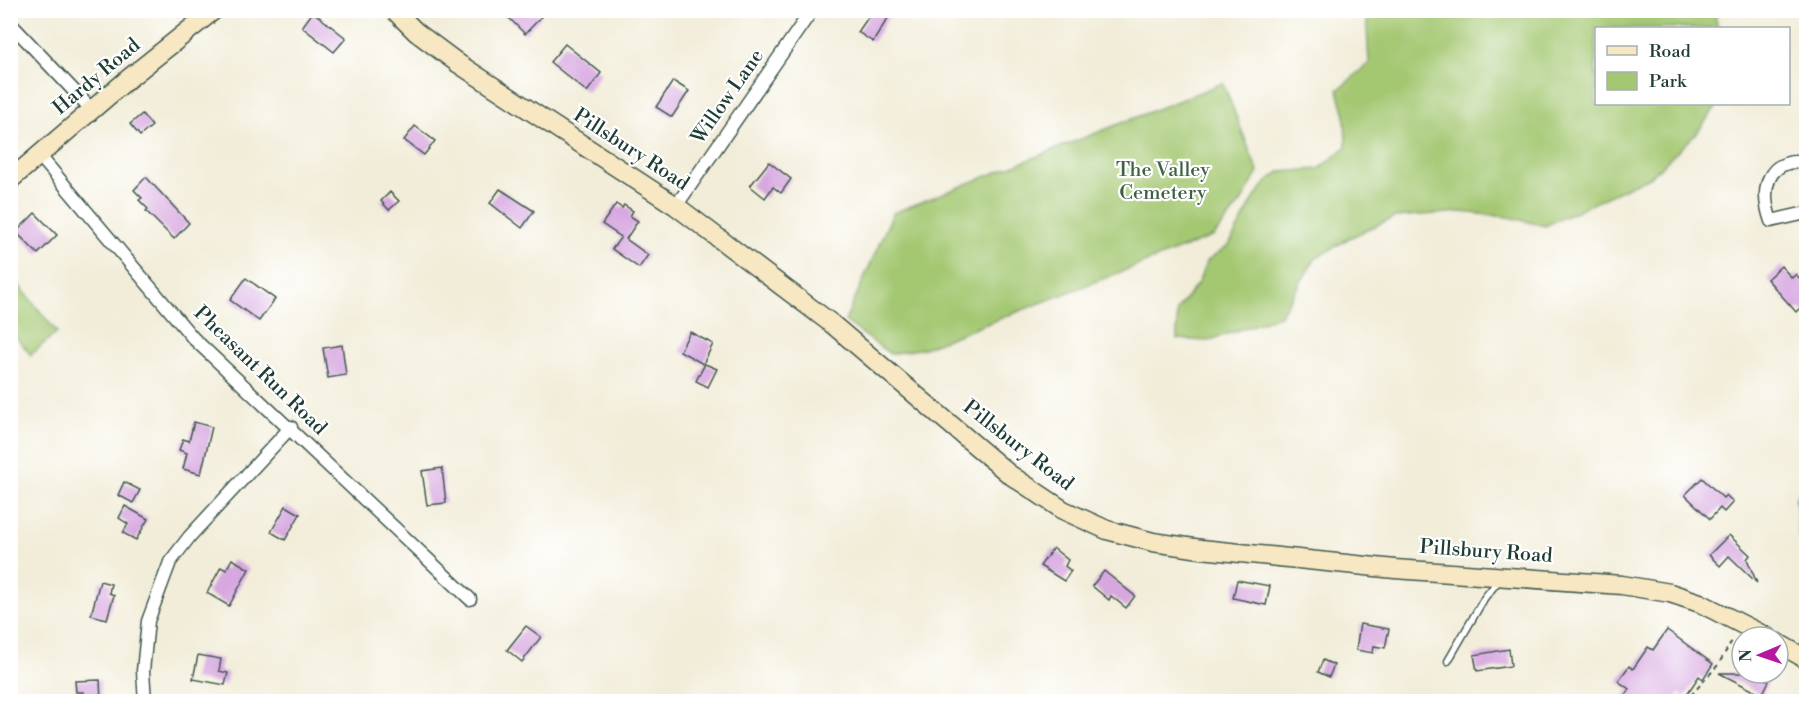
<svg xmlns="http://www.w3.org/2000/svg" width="1817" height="712" font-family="'Libre Bodoni',serif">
<rect width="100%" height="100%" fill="#fff"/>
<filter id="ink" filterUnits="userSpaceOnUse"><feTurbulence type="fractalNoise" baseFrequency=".0167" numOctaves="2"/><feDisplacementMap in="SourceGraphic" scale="12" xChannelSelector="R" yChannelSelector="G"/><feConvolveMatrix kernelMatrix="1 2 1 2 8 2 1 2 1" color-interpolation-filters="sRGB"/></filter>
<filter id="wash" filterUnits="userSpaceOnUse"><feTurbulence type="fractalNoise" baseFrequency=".008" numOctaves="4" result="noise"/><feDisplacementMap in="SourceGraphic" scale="24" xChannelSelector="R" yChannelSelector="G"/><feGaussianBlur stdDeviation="1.35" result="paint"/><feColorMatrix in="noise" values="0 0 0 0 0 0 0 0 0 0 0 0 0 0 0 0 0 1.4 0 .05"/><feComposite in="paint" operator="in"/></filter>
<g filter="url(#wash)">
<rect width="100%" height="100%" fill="#f2edd9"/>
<g fill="#a4c872" stroke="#628253" stroke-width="1.5">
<path d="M1366,11H1714L1718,28H1596V104H1718L1696,134L1651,176L1545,226L1508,217L1461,212L1395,217L1349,238L1315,259L1280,316L1207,341L1177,339V310L1198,283L1207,261L1229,245L1255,197L1266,183L1279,172L1319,169L1346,147L1345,115L1338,90L1369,63Z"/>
<path d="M1223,83L1258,172L1242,201L1214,236L924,348L890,354L845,321L893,213Z"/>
<path d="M11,276L57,332L31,355L11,331Z"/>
</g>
<path fill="#5cb9da" stroke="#3e7b87" stroke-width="1.5" d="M1806,486V541L1799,537L1796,498Z"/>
<g id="blocks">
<g fill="#d7a7e0">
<path d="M501,10H534L541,17L525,34Z"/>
<path d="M873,10H893L873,42L858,32Z"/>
<path d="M313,12L346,38L334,52L302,27Z"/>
<path d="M565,44L601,73L587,92L550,62Z"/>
<path d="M673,81L689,91L672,117L656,107Z"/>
<path d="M142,114L152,126L140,136L130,124Z"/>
<path d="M415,126L435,141L424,155L404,140Z"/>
<path d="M769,162L791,179L781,193L773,187L765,198L750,186Z"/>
<path d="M146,177L189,223L174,239L146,211L148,209L139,200L142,198L134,190Z"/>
<path d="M500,189L534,211L522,228L490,203Z"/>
<path d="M390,192L399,201L389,210L381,201Z"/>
<path d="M616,204L622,208L624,205L633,211L630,216L638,221L626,239L648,255L639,268L612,249L621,237L602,224Z"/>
<path d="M35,213L57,235L38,254L16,232Z"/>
<path d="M1781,266L1792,278L1796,274L1806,286V315L1800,308L1796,312L1767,279Z"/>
<path d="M246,278L275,299L259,321L230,300Z"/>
<path d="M690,332L713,344L703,364L680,351Z"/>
<path d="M342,345L346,375L328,378L323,348Z"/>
<path d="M705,364L717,369L708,387L696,381Z"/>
<path d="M194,422L212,427L201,474L183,469L187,453L179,450L183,439L189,441Z"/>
<path d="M442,468L446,503L427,505L422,471Z"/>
<path d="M1702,478L1723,498L1726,495L1733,502L1724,512L1720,508L1710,519L1685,495Z"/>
<path d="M124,482L140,490L133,503L118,495Z"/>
<path d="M125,506L148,519L136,540L123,533L128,524L119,518Z"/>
<path d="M286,506L300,514L285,540L271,532Z"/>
<path d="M1729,535L1750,555L1747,559L1757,583L1729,556L1720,566L1709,555Z"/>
<path d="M1053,548L1068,560L1065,566L1071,571L1064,581L1040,566Z"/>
<path d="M232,559L249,569L229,606L207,593L221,567L226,570Z"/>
<path d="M1104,571L1135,596L1126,608L1111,596L1109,600L1092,586Z"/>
<path d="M1237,580L1270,586L1266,605L1233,598Z"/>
<path d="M100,581L111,584L109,593L114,595L107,619L91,615Z"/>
<path d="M1360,624L1389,629L1385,648L1374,646L1373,653L1356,650Z"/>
<path d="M526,626L541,637L522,662L507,650Z"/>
<path d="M1667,630L1713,664L1703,679L1699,676L1685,697L1680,693L1674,702H1620L1629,689L1618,681L1629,666L1633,669L1648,647L1653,650Z"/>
<path d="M1509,649L1511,666L1477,671L1474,655Z"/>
<path d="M198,655L221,659L219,671L228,673L225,685L193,679Z"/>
<path d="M1323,660L1334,665L1329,677L1318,672Z"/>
<path d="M1719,673H1753L1769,681L1762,695Z"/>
<path d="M100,680L101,702H83V692H76L75,681Z"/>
</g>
</g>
</g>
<g filter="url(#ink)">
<use href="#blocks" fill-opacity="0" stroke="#3f574d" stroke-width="1.5"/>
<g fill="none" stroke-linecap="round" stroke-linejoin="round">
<defs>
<path id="lane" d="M1448,661L1485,597L1500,579"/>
<g id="street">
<path d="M10,23L92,110"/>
<path d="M39,155L193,338L470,599"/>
<path d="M1806,162C1766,158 1760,190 1771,221L1806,213"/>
<path d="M676,206L812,10"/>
<path d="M145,702L143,671L148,621L170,562L190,536L291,427"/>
</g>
<g id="secondary">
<path d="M394,10L416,32L459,64L676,206L832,324L1009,474L1063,510L1107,530L1153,542L1201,549L1395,569L1622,585L1670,593L1700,603L1767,637"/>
<path d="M10,180L128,79L214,10"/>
<path d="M1778,643L1806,659"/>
</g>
</defs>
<use href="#lane" stroke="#3f574d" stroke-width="9"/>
<use href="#street" stroke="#3f574d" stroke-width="15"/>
<use href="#secondary" stroke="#3f574d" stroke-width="21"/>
<path stroke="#3f574d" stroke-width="2" stroke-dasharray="4.5 4.5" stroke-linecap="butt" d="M1685,702L1718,665L1733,639"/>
<use href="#lane" stroke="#fff" stroke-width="6"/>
<use href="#street" stroke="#fff" stroke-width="12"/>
<use href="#secondary" stroke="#f7e8c3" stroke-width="18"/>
</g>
</g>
<g text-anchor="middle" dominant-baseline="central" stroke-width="4.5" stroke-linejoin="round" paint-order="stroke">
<g font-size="20" fill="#1f3d34" stroke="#fff">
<text transform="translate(97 77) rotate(-40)">Hardy Road</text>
<text transform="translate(728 97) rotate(-55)">Willow Lane</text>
<text transform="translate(631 150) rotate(33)">Pillsbury Road</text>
<text transform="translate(260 371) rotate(44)">Pheasant Run Road</text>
<text transform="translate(1018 446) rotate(38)">Pillsbury Road</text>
<text transform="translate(1486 552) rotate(4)">Pillsbury Road</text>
</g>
<g font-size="20" fill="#406044" stroke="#fff">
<text x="1163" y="170">The Valley<tspan x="1163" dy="23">Cemetery</tspan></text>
</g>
</g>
<rect width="1817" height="712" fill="none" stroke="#fff" stroke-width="36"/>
<rect x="1595" y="27" width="195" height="78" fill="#ffffff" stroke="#a5b1ae" stroke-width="1.5"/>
<rect x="1607" y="46" width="30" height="9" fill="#f7e8c3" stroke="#a5b1ae" stroke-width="1.5"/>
<text x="1649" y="57" font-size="18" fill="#1f3d34">Road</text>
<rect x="1607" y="72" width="30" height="18" fill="#a4c872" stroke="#a5b1ae" stroke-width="1.5"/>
<text x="1649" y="87" font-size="18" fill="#1f3d34">Park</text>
<g transform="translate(1760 655) rotate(268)"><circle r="28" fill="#ffffff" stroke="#a5b1ae" stroke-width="1.5"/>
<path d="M0-4.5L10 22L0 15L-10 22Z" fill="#b5179e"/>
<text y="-9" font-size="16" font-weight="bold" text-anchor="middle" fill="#1f3d34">N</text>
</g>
</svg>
